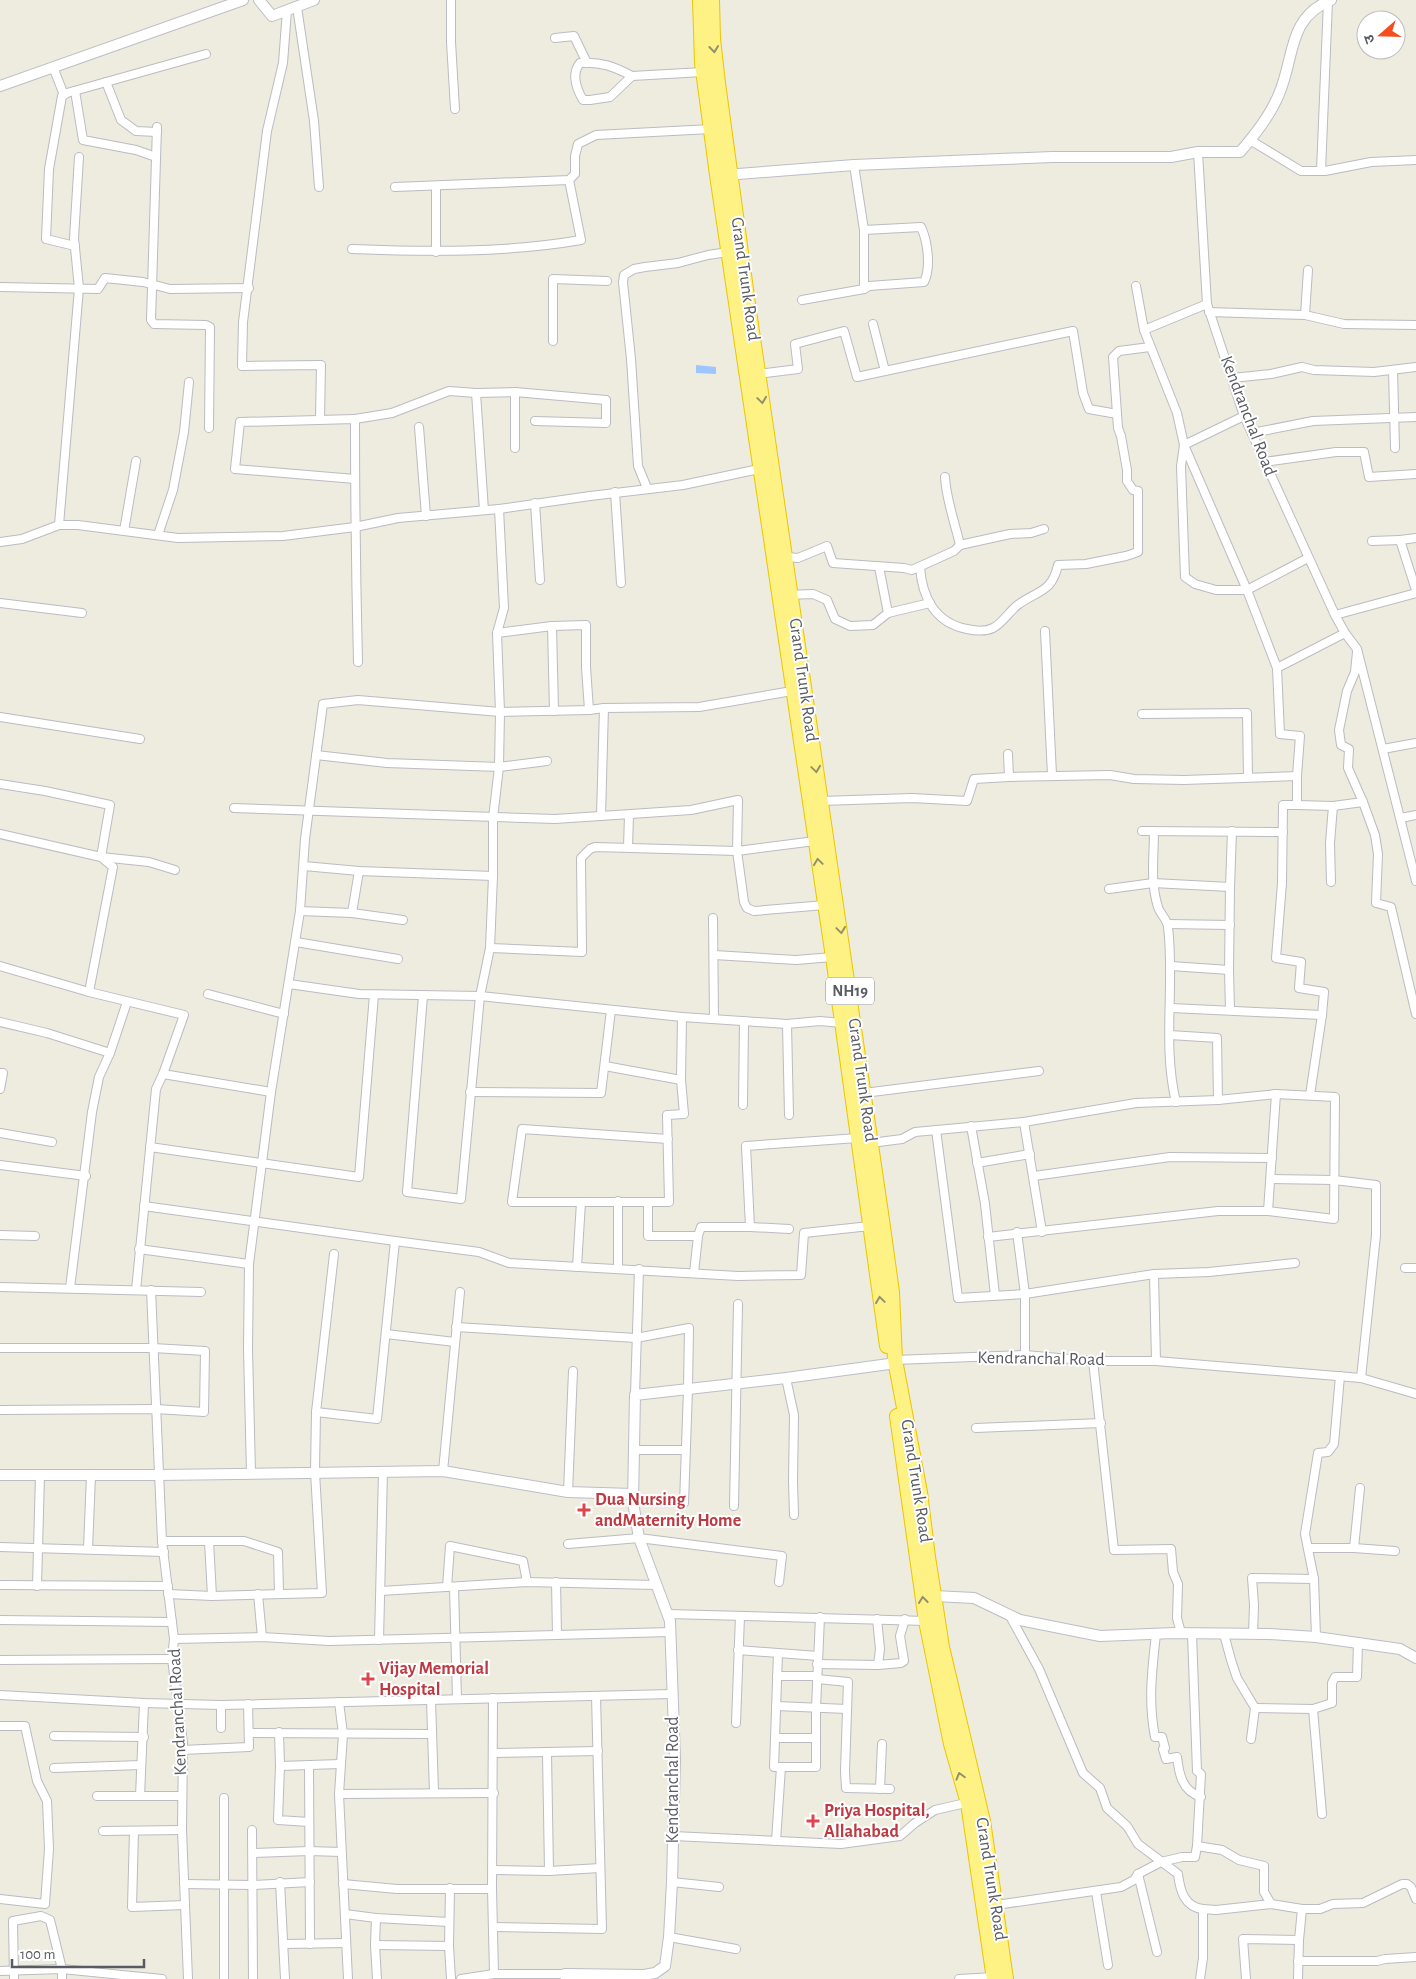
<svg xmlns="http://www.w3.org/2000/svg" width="1416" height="1979" font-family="'Alegreya Sans','Noto Sans Devanagari',sans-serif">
<rect width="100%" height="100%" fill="#edecdf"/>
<path fill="#9dc6ff" d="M696,365L716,367V374L696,373Z"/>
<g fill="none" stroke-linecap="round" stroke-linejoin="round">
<defs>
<g id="street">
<path d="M451,0V42L455,109"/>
<path d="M297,7L314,121L319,187"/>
<path d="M287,10L283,63L267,131L243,322L242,366L321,365L320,419"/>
<path d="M555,38L574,36L587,63"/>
<path d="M53,67L64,95"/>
<path d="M632,76C615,67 600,61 580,63C571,74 576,88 583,100H590L610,97L632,76L703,72"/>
<path d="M106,82L121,120L136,131L157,132"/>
<path d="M75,91L83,140L136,150L156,157"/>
<path d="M157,127L151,320L154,324L206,325L210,327L209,428"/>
<path d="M1250,140L1301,171H1325L1371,162L1416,160"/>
<path d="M1198,152L1207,304L1244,416L1335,615L1345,633L1357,649L1416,881"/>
<path d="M1321,171L1328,1"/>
<path d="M436,186V252"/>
<path d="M395,187L569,180L575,174V156L578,144L596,135L711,129"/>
<path d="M864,230V289"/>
<path d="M75,246L46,239L49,169L62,96L67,93L206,54"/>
<path d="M352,249C428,252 505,253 581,240L569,180"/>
<path d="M1136,286L1144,330L1177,413L1184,445L1247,590L1277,668L1280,734L1300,736L1297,776V805H1283L1282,883L1276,958L1301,962L1299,988L1324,992L1322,1015"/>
<path d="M0,287L98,289L105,278L143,282L170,289L249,288"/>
<path d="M802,300L864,289L869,286L924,282C931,268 928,242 921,227L864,230L854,165"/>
<path d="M1209,312L1305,315L1344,324L1416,325"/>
<path d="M1305,315L1308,270"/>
<path d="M873,324L885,371"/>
<path d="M1144,330L1207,304"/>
<path d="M553,341V279L607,281"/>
<path d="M1393,370L1395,448"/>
<path d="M758,374L798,369L795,344L844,331L857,377L1073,331L1083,393L1089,409L1117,414"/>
<path d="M1232,378L1271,374L1302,367L1314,370L1374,372L1416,367"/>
<path d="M515,392V448"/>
<path d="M1244,416L1184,445L1181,466L1185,577L1195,584L1216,590H1247L1308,558"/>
<path d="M355,419L392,413L449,391L476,393"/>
<path d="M419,427L426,516"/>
<path d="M1252,433L1313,421L1416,417"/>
<path d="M1264,462L1336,452H1364L1369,477L1416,474"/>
<path d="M945,477C946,499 955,523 960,545"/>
<path d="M355,479L235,469L240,422L355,419C355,500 356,581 358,662"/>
<path d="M647,488L638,466L631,359L623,282L624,275L634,269L645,267L678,263L708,255L728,252"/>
<path d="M615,492L621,583"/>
<path d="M535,503L540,580"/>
<path d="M484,510L476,393L515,392L606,400V423L535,421"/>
<path d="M59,525L79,288L74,238L79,157"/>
<path d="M124,531L136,461"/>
<path d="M158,535L173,490L184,432L189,382"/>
<path d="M1416,538L1400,540L1416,590"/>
<path d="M1372,541L1400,540"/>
<path d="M0,542L22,539L59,525H78L178,538L283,536L355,527L398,518L499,509L590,496L683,485L759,469"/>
<path d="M785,552L788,557L798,558L827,546L833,563L904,568L912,570L954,551L960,545L1010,534L1031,533L1044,529"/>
<path d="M879,567L888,613"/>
<path d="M920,567C922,597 935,623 967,629C976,631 985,632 993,628C1003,623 1010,610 1019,604C1039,590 1052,592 1058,565L1086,564L1126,556L1138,552V491L1133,490L1127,481V470L1121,436L1118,428L1113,357L1119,351L1150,347"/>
<path d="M788,595L813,594L827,600L835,619L850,626L873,625L888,613L930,603"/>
<path d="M0,603L82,613"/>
<path d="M1335,615L1416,593"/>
<path d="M552,626L554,711"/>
<path d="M1045,631L1052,775"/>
<path d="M497,633L552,626L586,625V667L589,710"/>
<path d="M1357,652L1355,672L1347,691L1339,730L1341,745L1349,749L1348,768L1363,802L1375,835L1378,854L1376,903L1391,907L1416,1014"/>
<path d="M1277,668L1345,633"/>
<path d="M1142,714L1247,713L1248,777"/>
<path d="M0,717L140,739"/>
<path d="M1383,749L1416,743"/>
<path d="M1008,754L1009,777L1110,775L1134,779L1184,780L1297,776"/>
<path d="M316,755L387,763L499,767L547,761"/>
<path d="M0,784L45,791L110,805L101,857L113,867L89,992"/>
<path d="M821,801L912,798L967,801L974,779L1009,777"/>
<path d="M1297,805L1333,806L1363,802"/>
<path d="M234,808L555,819L691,810L738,800L737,851L744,902L747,908L754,911L825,905"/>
<path d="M601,816L604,708"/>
<path d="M1401,818L1416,815"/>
<path d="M1142,831L1283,832"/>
<path d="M1154,831C1154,857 1150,882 1158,907C1160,914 1167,919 1168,927C1175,985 1162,1045 1176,1102"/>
<path d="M0,834L101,857L149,862L175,870"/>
<path d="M628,847L629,815"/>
<path d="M304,866L359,871L493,876"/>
<path d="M1331,882L1330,843L1333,806"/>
<path d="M1109,889L1153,883L1230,887L1232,831"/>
<path d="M300,911L352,913L403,920"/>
<path d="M352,913L359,871"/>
<path d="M713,918L714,1019"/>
<path d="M1168,924L1230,925"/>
<path d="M296,942L398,959"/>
<path d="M490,948L582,952L581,858L590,849L595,847L737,851L815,841"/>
<path d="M714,955L796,960L833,957"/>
<path d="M0,966L89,992L184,1015L163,1074L156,1089L136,1290"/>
<path d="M1171,966L1229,970L1230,1010"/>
<path d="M1229,970L1230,887"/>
<path d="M289,984L359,994L480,996L682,1017L787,1024L789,1115"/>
<path d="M208,994L284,1014"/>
<path d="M423,996L407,1192L461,1199L480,996L490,948L493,876V818L499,767L500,712L497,633L504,608L499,509"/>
<path d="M1171,1008L1322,1015L1310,1095"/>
<path d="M0,1022L47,1033L110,1053"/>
<path d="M787,1024L820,1021L842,1023"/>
<path d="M1170,1035L1217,1038L1218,1100"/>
<path d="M605,1066L681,1080"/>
<path d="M0,1073H3L0,1089"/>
<path d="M163,1074L271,1092"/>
<path d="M470,1092L601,1093L611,1010"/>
<path d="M864,1093L1039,1071"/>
<path d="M743,1105L744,1021"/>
<path d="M1024,1122L1042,1232"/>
<path d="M971,1126L985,1204L995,1295"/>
<path d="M936,1130L958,1298L1025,1294L1154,1274L1209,1272L1295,1263"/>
<path d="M0,1133L52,1142"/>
<path d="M668,1139L522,1129L512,1202H669L667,1115L684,1114L681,1080L682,1017"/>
<path d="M150,1147L359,1177L374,995"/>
<path d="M977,1163L1030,1154"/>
<path d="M0,1165L86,1176"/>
<path d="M1034,1176L1170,1157L1272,1158"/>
<path d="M1271,1179L1334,1180L1376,1185V1235L1361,1378"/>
<path d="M618,1201V1268"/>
<path d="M648,1202V1236H698L701,1227H750L746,1146L858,1138L871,1143L902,1139L915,1132L1024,1122L1136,1103L1218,1100L1276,1094L1335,1097L1334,1219L1268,1211H1218L988,1237"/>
<path d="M144,1206L395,1241"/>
<path d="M1268,1211L1276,1094"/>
<path d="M750,1227L789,1229"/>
<path d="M1017,1232L1025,1294V1355"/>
<path d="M0,1235L35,1236"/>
<path d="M139,1249L249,1264"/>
<path d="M577,1267L581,1202"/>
<path d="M1405,1268H1416"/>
<path d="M694,1273L698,1236"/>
<path d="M1154,1274L1156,1361"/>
<path d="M0,1287L201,1292"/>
<path d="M70,1288L92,1112L99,1077L110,1053L127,1002"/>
<path d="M151,1290L162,1541L174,1639L172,1659L183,1743L182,1830L188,1979"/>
<path d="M456,1327L636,1338L689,1328L688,1389L684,1503"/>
<path d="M386,1334L455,1342"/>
<path d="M0,1348H153L205,1351L204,1412L156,1409L0,1410"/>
<path d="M895,1360L1025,1355L1093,1361H1156L1361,1378L1416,1394"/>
<path d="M1093,1361L1114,1550L1171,1549L1173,1572L1178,1584L1177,1618L1181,1633"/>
<path d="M786,1378L794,1415L793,1481L794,1515"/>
<path d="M635,1395L639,1269"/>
<path d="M316,1412L377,1419L395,1241L479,1252L509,1263L738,1276L801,1275L804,1233L870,1226"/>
<path d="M976,1428L1101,1423"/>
<path d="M634,1450H685"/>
<path d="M443,1471L460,1292"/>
<path d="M251,1473L248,1349L249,1264L271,1092L300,911L305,839L323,704L358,700L500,712L589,710L604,708L699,707L792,691"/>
<path d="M568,1492L573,1371"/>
<path d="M734,1506L738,1304"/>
<path d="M162,1541H244L278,1552L279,1594"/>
<path d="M209,1541L212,1596"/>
<path d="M568,1544L639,1538L782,1556L779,1582"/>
<path d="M0,1547L164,1552"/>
<path d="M1308,1548H1354L1395,1551"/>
<path d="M1354,1548L1360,1488"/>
<path d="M88,1549L91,1475"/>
<path d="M556,1582L557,1635"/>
<path d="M0,1585L168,1586"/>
<path d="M37,1586L40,1475"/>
<path d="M447,1587L450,1546L523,1561L527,1582"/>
<path d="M454,1587L457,1699"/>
<path d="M381,1591L527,1582L656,1585"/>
<path d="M168,1594L212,1596L322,1593L315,1472L316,1412L334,1254"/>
<path d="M258,1594L262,1637"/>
<path d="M668,1614L926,1621"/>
<path d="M1010,1616L1039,1669L1083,1773L1100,1788L1107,1808L1127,1826L1138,1844L1178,1874C1180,1890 1184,1907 1203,1909"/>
<path d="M877,1619L880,1649L878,1665"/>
<path d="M0,1620L172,1622"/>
<path d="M1156,1634C1152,1671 1148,1701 1155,1737H1162L1165,1748L1163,1749L1166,1759L1177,1757C1179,1774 1182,1791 1201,1797"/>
<path d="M1192,1634L1197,1771L1201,1774L1197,1846L1222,1850L1239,1860L1264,1866V1892L1271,1904"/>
<path d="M1224,1634L1231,1660L1237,1678L1255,1708L1251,1739"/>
<path d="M1253,1634L1254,1605L1252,1578L1314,1579"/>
<path d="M1316,1637L1314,1579L1305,1534L1318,1453L1328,1452L1334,1444L1340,1376"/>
<path d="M174,1639L262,1637L329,1641L671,1632"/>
<path d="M379,1640L383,1471"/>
<path d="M738,1650L818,1656"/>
<path d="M778,1653L774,1767H816V1708L820,1617"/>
<path d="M0,1660L172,1659"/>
<path d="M817,1664L878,1665L901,1663L904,1661L900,1636L905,1619"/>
<path d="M777,1676H817"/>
<path d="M817,1679L848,1682L845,1771L846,1788L890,1789"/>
<path d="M0,1695L144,1703L221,1705L672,1694"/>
<path d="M493,1698L492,1889L494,1974"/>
<path d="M431,1700L434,1792"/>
<path d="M339,1702L343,1734L339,1794L348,1979"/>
<path d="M221,1705V1728"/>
<path d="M776,1706L847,1709"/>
<path d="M1255,1708L1313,1709L1332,1703V1683L1335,1677H1357L1358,1642"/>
<path d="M1313,1709L1322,1814"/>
<path d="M736,1723L740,1616"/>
<path d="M0,1726H25L37,1781L47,1801L49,1849L45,1904L0,1899"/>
<path d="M279,1732L280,1766L278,1820L309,1822"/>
<path d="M249,1733L432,1734"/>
<path d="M54,1736L144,1737"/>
<path d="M775,1738H816"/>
<path d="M182,1750L249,1747L248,1704"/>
<path d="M493,1753L598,1751"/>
<path d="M547,1753L549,1871"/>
<path d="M309,1765L310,1944"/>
<path d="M280,1766L340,1764"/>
<path d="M54,1768L141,1765"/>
<path d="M880,1789L882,1744"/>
<path d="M339,1794L494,1793"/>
<path d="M97,1796H182"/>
<path d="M140,1796L144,1703"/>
<path d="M224,1798V1979"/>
<path d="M252,1830L253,1979"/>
<path d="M103,1831L182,1830"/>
<path d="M134,1831L132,1907L185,1905"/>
<path d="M673,1836L841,1844L900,1836L915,1823L935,1810L970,1802"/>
<path d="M776,1841L781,1767"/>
<path d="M253,1853L309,1851L341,1852"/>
<path d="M493,1870L549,1871L600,1868"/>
<path d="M1138,1874L1157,1952"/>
<path d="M280,1882L285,1979"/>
<path d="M672,1882L719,1887"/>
<path d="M184,1884L252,1885L310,1882"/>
<path d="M343,1884L397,1889H492"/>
<path d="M450,1888L449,1946L451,1979"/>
<path d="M1096,1892L1108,1965"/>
<path d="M996,1905L1121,1887L1134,1880L1138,1874L1161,1862L1182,1857H1195L1197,1846"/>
<path d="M1302,1909H1320L1333,1904L1363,1903L1402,1884H1407L1411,1887L1416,1899"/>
<path d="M345,1914L376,1918L449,1922"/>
<path d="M376,1918L375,1945L377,1979"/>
<path d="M493,1927L602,1929L596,1696"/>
<path d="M669,1937L736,1949"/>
<path d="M284,1944L346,1943"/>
<path d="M375,1945L449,1946"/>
<path d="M1298,1961H1377L1385,1959L1416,1957"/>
<path d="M0,1971L62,1969L162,1979"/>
<path d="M14,1979L13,1921L41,1916L50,1920L62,1969V1979"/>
<path d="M461,1979L494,1974H565"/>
<path d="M959,1979L994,1977"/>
<path d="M1200,1979L1203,1958V1909L1216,1910L1271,1904L1302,1909L1299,1940L1298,1979"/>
<path d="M1246,1979L1243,1939L1299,1940"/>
</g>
<g id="secondary">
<path d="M259,0L272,16L314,0"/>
<path d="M0,86L243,0"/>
<path d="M725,175L854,165L1052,157H1171L1198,152H1240C1255,135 1270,116 1279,94C1295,57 1287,18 1331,0"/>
<path d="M0,1475H159L443,1471L568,1492L633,1494"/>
<path d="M934,1596L974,1598L1020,1620L1100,1636L1174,1633L1269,1634L1316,1637L1400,1649L1416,1658"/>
<path d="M566,1979L565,1974L644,1975L655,1973L665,1966L669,1937L672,1882L675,1759L670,1621L639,1538L633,1502L635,1395L786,1378L889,1364L895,1360"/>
</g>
<g id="highway">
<path d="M700,0L702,63L717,175L833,957L887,1346"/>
<path d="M712,0L713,39L718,83L748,304L882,1220L892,1292L895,1360L920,1492L928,1557L942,1647L983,1821L1006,1979"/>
<path d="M897,1416L926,1621L951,1744L968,1803L994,1979"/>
</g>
</defs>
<use href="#street" stroke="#babcc2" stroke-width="10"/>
<use href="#secondary" stroke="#bcbec7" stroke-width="12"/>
<use href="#highway" stroke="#ecc500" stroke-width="16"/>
<use href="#street" stroke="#fff" stroke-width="8"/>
<use href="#secondary" stroke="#fff" stroke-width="10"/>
<use href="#highway" stroke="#fff284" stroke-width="14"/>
</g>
<defs><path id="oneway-chevron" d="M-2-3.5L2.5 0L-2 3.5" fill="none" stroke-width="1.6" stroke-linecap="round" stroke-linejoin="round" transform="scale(1.25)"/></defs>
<g stroke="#92906e">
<use href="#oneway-chevron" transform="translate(714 49) rotate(84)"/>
<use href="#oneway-chevron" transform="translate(762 400) rotate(82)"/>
<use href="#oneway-chevron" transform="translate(816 769) rotate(82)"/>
<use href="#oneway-chevron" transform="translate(818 862) rotate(-98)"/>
<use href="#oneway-chevron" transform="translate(841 930) rotate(82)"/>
<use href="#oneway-chevron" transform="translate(880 1300) rotate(-98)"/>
<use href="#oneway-chevron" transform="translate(923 1600) rotate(-97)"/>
<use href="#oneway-chevron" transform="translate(960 1776) rotate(-106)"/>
</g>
<g fill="#e0444e" stroke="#fff" stroke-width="2">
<path d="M581.5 1502.5h5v5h5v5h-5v5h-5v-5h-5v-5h5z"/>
<path d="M365.5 1671.5h5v5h5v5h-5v5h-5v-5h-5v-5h5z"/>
<path d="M810.5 1813.5h5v5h5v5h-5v5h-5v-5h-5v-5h5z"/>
</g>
<g text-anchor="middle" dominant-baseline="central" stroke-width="4" stroke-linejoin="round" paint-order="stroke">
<rect fill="#fff" stroke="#8a8c91" stroke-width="1" x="826" y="977.5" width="48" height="27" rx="4"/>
<g font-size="16" font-weight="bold" fill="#585b62">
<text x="850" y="991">NH19</text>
</g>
<g font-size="18" fill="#585b62" stroke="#fff">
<text transform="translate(745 279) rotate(82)">Grand Trunk Road</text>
<text transform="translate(1248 416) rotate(69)">Kendranchal Road</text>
<text transform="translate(803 680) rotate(82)">Grand Trunk Road</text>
<text transform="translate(862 1080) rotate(82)">Grand Trunk Road</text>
<text transform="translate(1041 1359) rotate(1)">Kendranchal Road</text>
<text transform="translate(916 1481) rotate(81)">Grand Trunk Road</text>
<text transform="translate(178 1712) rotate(-93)">Kendranchal Road</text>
<text transform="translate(673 1780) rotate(-90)">Kendranchal Road</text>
<text transform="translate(991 1879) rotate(81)">Grand Trunk Road</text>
</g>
<g font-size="18" font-weight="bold" fill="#be3a42" stroke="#fff" text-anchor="start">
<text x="595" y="1500">Dua Nursing<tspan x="595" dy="21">andMaternity Home</tspan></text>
<text x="379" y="1669">Vijay Memorial<tspan x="379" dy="21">Hospital</tspan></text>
<text x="824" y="1811">Priya Hospital,<tspan x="824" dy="21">Allahabad</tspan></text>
</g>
</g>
<g transform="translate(1381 35) rotate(250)"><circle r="24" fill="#ffffff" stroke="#bcbdc0"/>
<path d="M0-4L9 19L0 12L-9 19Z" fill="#f54d1c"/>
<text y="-8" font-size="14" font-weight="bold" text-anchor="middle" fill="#585b62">उ</text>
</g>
<path d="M12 1959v8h132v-8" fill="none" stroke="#585b62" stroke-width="2.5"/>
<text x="20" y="1959" font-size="15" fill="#585b62" stroke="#ffffff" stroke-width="4" paint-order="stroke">100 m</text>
</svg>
